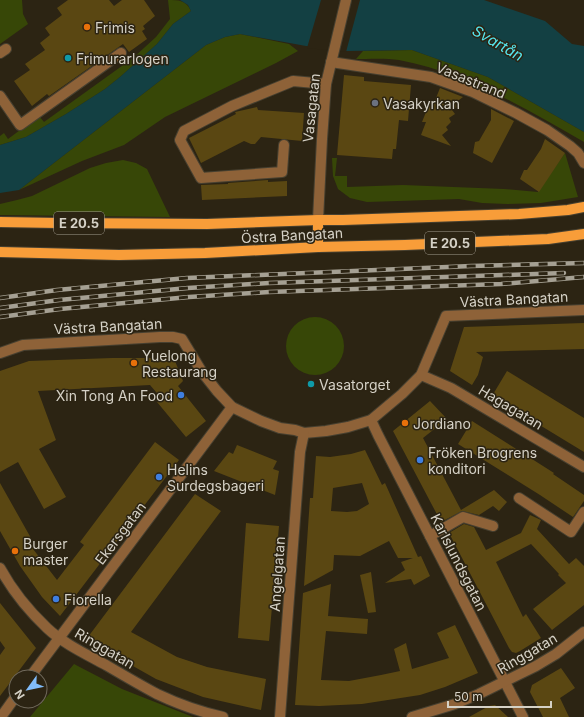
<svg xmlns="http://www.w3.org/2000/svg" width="584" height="717" font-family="Inter,sans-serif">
<rect width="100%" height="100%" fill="#2c2413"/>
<g fill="#374707">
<path d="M0,0H22L23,14L28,24L0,44Z"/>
<path d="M168,0C179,0 186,0 191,11L173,24L157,44L120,77L105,89L66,114L26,137L0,145V136L4,133L8,139L39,116L44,122L133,58L156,37L170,19Z"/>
<path d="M240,34L289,44L298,51L276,63L165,117L124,145L82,161L19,190L206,45L225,37Z"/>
<path d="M412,50L488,77L584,132V142C524,108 467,73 399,60C387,58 368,59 356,59L363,51Z"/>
<path d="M565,153L578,197L541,203L507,204L482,203L459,199L367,202L350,198L338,189L333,176L332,158H337L335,176H347V187L403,185L504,189L538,192Z"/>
<path d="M123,160L136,163L147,169L170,217L0,215V204L17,200L32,196L90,168L106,163Z"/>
<circle cx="315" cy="346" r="29"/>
<path d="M74,664L122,689L193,717H30Z"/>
</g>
<path fill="#134043" d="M180,0H484L545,21L572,44L584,46V132L488,77L412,50L347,51L306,46L240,34L225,37L206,45L19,190L0,193V145L26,137L66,114L105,89L120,77L157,44L173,24L191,11L188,5Z"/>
<path fill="#2c2413" d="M321,0H360L346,52L307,48Z"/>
<g fill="#5a4712" fill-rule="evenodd">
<path d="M68,0H109L114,6L122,0H144L155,16L143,26L145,29L142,31L147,39L129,52L123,44L49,96L47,94L32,106L14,81L30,70L25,64L45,50L40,43L50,35L45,28L62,15L57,8Z"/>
<path d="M344,75L364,77V81L411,85L408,121L399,120L396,149H393L392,159L337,155Z"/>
<path d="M440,88L463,97L455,103L457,107L452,110L455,114L449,118L451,122L446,127L448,130L442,135L451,146L421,135L426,122H422L430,102L434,103Z"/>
<path d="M257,107L258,110L304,113L302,141L261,137L255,144H251L244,141L201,163L189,138L236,114L235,112Z"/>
<path d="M491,109L514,121L492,163L473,153L475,142L479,141L491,120Z"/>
<path d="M545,139L565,153L539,192L520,179L524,170H527L541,149Z"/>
<path d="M268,180V182L287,181V196L202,200L201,185L228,184V183Z"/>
<path d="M584,323V349L476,352L483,357L478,375L472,385L450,371L464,327Z"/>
<path d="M112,358H151V362L175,361L183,381L178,386L206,421L186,437L157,402L162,399L150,385L38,391L56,440L39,449L66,497L44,509L18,462L0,472V371L29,361Z"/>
<path d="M507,371L584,418V452L492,396Z"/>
<path d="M430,401L447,419L423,438L461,510L494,490L507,502L499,511L493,506L479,515L462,511L441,522L393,431Z"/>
<path d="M472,421L554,473L553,474L584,495V501L573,517L540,495L458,444Z"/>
<path d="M155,442L179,460L60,616L42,597L20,566L0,531V483L36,547L33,549L57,580L84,545L80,542Z"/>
<path d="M237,445L277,461L273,469L279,471L275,495L214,471L229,452L233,454Z"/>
<path d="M365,450L382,485L385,483L418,557L421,556L430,576L414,585L411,579L385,583L405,570L401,562L413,558H398L389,541L360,556L334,555L333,570L304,586L310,498H313L316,456L330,457L351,454ZM362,483L369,504L357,511L347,512L331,511L333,488Z"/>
<path d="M195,494L221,511L131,632L177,657L207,667L266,679L261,710L203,697L156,679L117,657L88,637Z"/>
<path d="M530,515L541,520L537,529L569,564L576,558L584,566V605L552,630L533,609L566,583L558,575L559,574L531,544L496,562L523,617L526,614L541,638L520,651L516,653L512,652L509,648L449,533L464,524L474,527L486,550L521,533Z"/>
<path d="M246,523L279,526L269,641L238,638Z"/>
<path d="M371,572L376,612L368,613L360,575Z"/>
<path d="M331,584L328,616L368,619L367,634L326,631L321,680L349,681L381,675L400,671L394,649L406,643L412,669L449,658L437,633L455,625L478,673L445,687L420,695L362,704L319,706L295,705L303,593Z"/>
<path d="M0,603L36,648L0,696V655L5,648L0,641Z"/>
<path d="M561,668L575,688L560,698L569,717H543L530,692L532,685Z"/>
<path d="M495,705L508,717H469L489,706Z"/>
</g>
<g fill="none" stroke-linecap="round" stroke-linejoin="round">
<defs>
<g id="minor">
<path d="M0,53L6,49"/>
<path d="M331,62L431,77L473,92L516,113L547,130L570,146L578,153L584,163"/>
<path d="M0,96L20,125L121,53"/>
<path d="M284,145L282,172L201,178L180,140L184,131L232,106L293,81L326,84"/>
<path d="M318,220L322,139L326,84L346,0"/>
<path d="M0,353L23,345L160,337H173L182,339L202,372L217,391L232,407L261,421L280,428L295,430L304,433L326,431L348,427L371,420L402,394L421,375L446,316L584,310"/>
<path d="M421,375L451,388L584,467"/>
<path d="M371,420L378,435L523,717"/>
<path d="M519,498L571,532L584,512"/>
<path d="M430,536L463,517L493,526"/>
<path d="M0,568C12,590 29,611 47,628C64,644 86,654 106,665C123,675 140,685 157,694C178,704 201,712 223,717"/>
<path d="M30,677L232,407"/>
<path d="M1,717L16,696"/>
<path d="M280,717L300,452L304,433"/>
<path d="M412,717L455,704L479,694L536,666L556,654L584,632"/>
</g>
<g id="major">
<path d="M318,220V247"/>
<path d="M0,222L58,223L207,224L318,220H343L519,214L568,210L584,207"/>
<path d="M0,252L119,255L205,253L318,247L405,245L548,239L584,234"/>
</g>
</defs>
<use href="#minor" stroke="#474030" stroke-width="12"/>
<use href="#major" stroke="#474030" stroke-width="12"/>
<use href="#minor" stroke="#8e6238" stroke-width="10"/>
<use href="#major" stroke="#f89d39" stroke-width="10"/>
<defs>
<g id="rail">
<path d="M0,298L57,290L187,278L471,266L584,263"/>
<path d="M0,308L59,300L188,288L269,283L564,273"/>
<path d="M0,317L60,309L189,297L269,292L501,284L584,277"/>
</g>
</defs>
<use href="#rail" stroke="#a5a093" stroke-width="4.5"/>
<use href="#rail" stroke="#2c2413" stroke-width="3" stroke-dasharray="9" stroke-linecap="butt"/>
</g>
<g fill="#e8710a" stroke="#2c2413" stroke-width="1.5">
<circle cx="87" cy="27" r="4"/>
<circle cx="134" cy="363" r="4"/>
<circle cx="405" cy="423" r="4"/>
<circle cx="15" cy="551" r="4"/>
</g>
<g fill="#0f9aa8" stroke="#2c2413" stroke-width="1.5">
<circle cx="68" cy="58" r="4"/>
<circle cx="311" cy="384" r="4"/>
</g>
<circle fill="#6b7280" stroke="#2c2413" stroke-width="1.5" cx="375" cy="103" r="4"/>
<g fill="#3f7fe0" stroke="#2c2413" stroke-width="1.5">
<circle cx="181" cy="395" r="4"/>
<circle cx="420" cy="460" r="4"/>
<circle cx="159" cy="477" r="4"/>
<circle cx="56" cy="599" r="4"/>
</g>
<g text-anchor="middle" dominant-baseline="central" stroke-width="3" stroke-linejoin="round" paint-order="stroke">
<g fill="#2c2413" stroke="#a29d90" stroke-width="1">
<rect x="54" y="212" width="50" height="22" rx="3"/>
<rect x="425" y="232" width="50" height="22" rx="3"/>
</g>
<g font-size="13" font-weight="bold" fill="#d5d1c6">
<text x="79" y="223">E 20.5</text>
<text x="450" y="243">E 20.5</text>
</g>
<g font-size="14" fill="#d5d1c6" stroke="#2c2413" text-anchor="start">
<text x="95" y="27">Frimis</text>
<text x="76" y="58">Frimurarlogen</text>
<text x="383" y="103">Vasakyrkan</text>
<text x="142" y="355">Yuelong<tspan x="142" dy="16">Restaurang</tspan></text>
<text x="319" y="384">Vasatorget</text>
<text x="173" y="395" text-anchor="end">Xin Tong An Food</text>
<text x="413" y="423">Jordiano</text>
<text x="428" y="452">Fröken Brogrens<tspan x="428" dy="16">konditori</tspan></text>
<text x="167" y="469">Helins<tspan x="167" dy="16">Surdegsbageri</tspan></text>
<text x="23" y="543">Burger<tspan x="23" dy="16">master</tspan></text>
<text x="64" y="599">Fiorella</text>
</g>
<g font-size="14" fill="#d5d1c6" stroke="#2c2413">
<text transform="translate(471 80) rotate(22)">Vasastrand</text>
<text transform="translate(311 108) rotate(-84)">Vasagatan</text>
<text transform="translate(292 235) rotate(-3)">Östra Bangatan</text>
<text transform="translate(514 299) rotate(-3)">Västra Bangatan</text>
<text transform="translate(108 326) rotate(-3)">Västra Bangatan</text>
<text transform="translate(511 407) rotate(31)">Hagagatan</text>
<text transform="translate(120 533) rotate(-53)">Ekersgatan</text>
<text transform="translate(459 562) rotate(63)">Karlslundsgatan</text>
<text transform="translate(277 574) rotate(-86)">Angelgatan</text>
<text transform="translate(105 648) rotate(30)">Ringgatan</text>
<text transform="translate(527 653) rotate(-30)">Ringgatan</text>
</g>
<g font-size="15" font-style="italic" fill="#56e5ed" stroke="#2c2413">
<text transform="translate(498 43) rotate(30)">Svartån</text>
</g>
</g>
<g transform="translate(28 689) rotate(237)"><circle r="19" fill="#2c2413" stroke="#70695b"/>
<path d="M0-3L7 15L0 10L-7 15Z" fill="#81bcfa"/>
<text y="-6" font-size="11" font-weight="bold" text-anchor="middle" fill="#d5d1c6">N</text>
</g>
<path d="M448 701v6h103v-6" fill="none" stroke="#d5d1c6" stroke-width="2"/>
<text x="454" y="701" font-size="12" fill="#d5d1c6" stroke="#2c2413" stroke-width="3" paint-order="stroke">50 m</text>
</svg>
